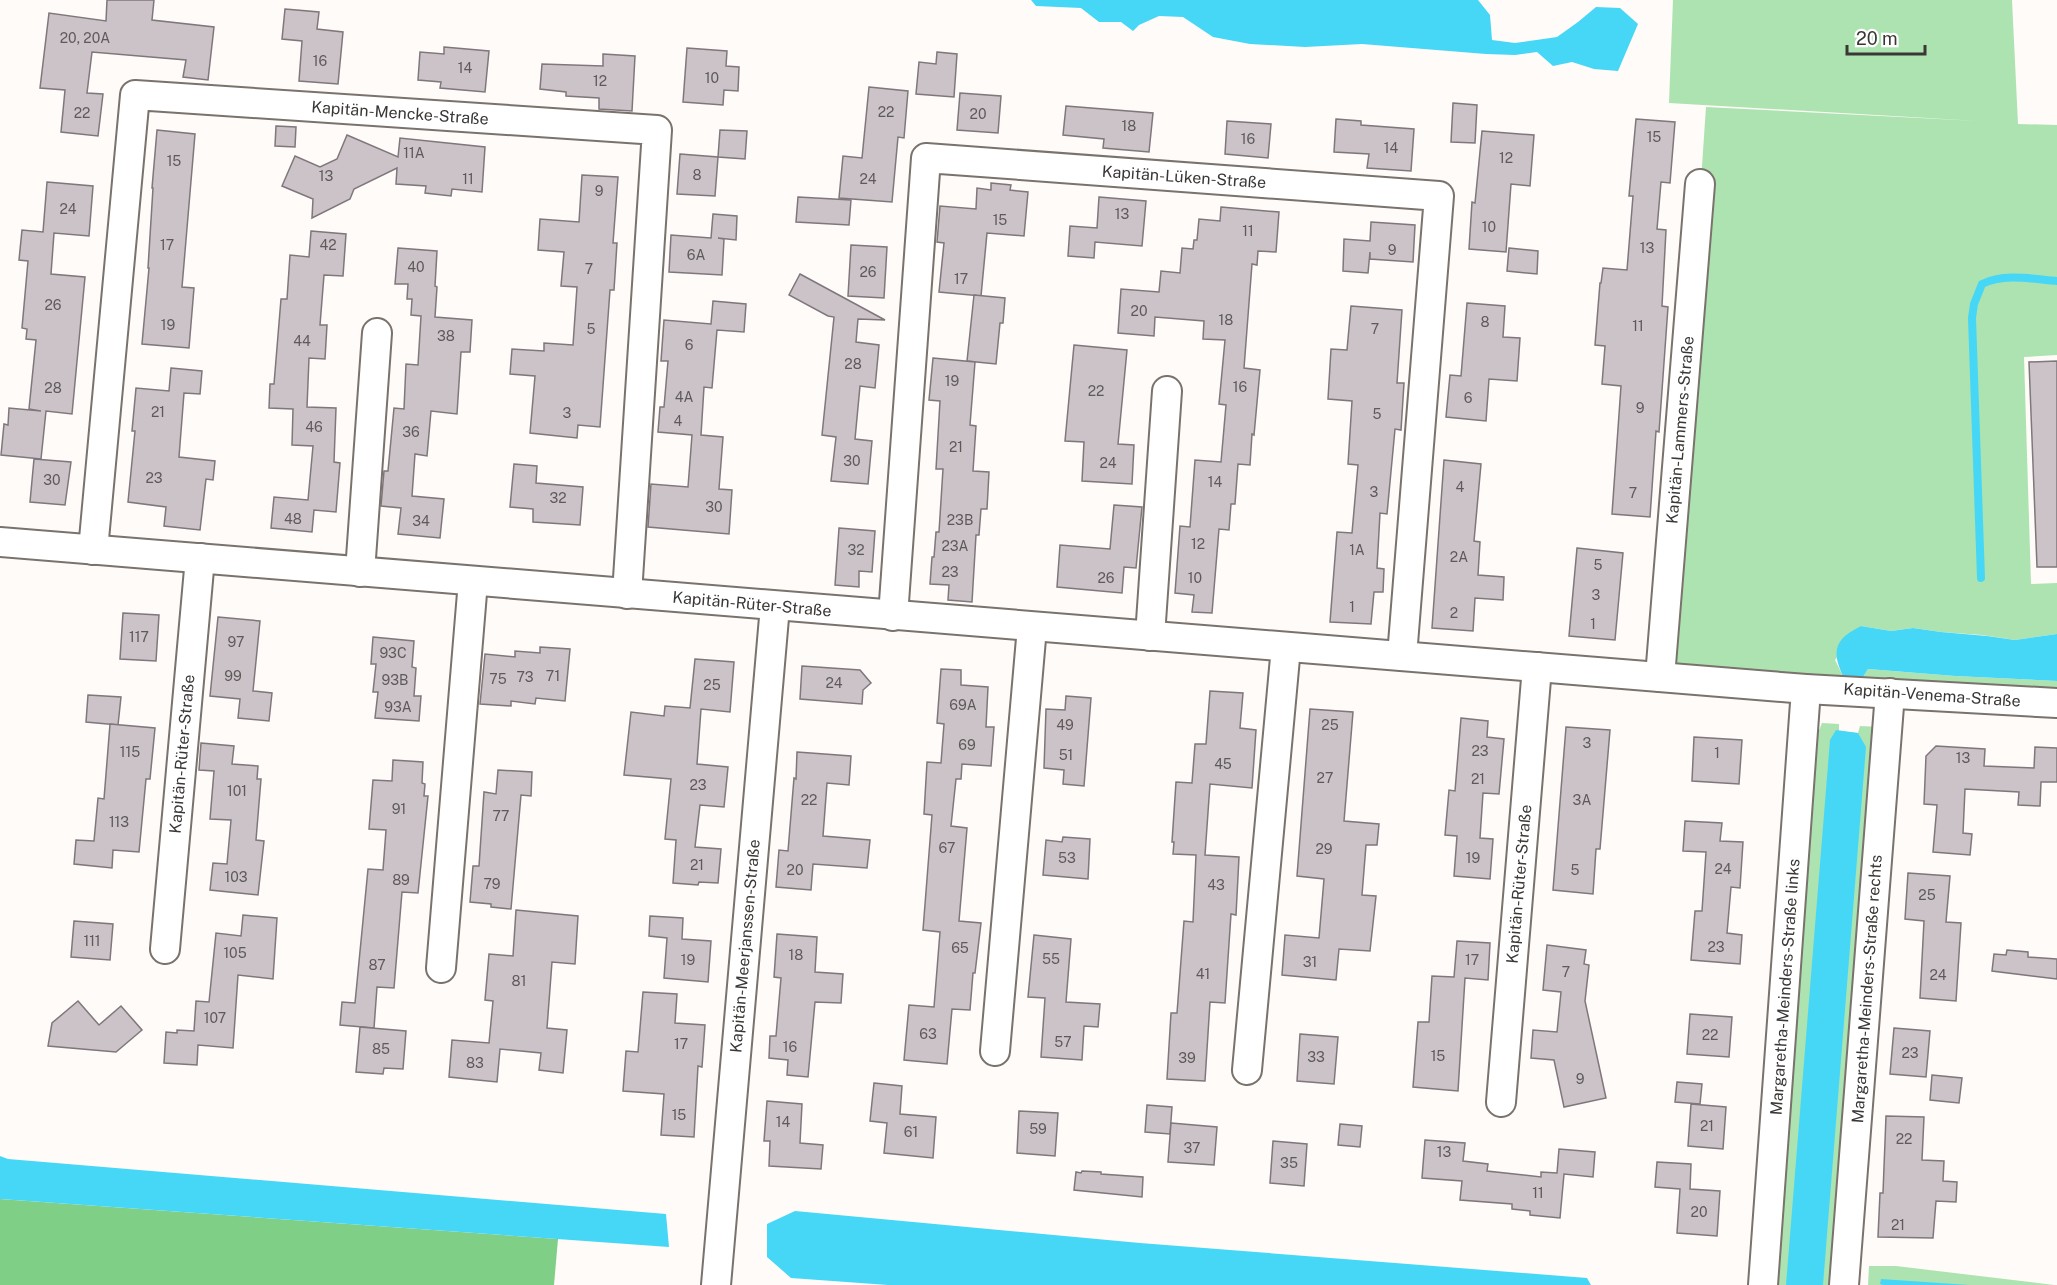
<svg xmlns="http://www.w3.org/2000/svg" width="2057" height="1285" font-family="'Public Sans',sans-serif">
<rect width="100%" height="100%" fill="#fefbf8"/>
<g fill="#ade3b0">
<path d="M1673,0H2012L2018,124L2057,125V355L2024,357L2031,584L2057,583V634L2015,640L1982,635L1941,632L1913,628L1891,631L1861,626L1835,660L1843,676L1844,683L1676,670L1669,654L1706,107L1978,121L1669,103Z"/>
<path d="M1868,669L1955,676L2057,681V695L1866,684L1863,677Z"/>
<path d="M1822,723L1839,724V731L1858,733L1860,726L1880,727L1834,1285H1772L1815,740Z"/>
<path d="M1869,1266H1896L2054,1285H1868Z"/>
</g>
<path fill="#80cf87" d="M0,1199L558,1239L554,1285H0Z"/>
<g fill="#46d7f7">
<path d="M1031,0H1478L1490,15L1492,40L1515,43L1557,37L1578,22L1596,7L1620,8L1638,24L1618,71L1594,69L1572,62L1553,66L1537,52L1515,55L1486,54L1362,44L1305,47L1250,44L1213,37L1183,17L1159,16L1139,25L1133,31L1121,22H1099L1081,8L1036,6Z"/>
<path d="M1861,626L1891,631L1913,628L1941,632L1987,636L2015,640L2057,634V681L1955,676L1868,669L1863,677L1843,676C1831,650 1835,639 1861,626Z"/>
<path d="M1836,730L1858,733L1866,747L1823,1285H1786L1830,740Z"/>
<path d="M0,1156L8,1159L666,1214L669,1247L0,1199Z"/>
<path d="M795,1211L1140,1243L1587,1278L1591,1285H888L791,1278L767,1257V1224Z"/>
<path d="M1881,1279L1969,1285H1883L1880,1284Z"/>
</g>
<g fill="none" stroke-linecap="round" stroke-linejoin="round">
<path stroke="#46d7f7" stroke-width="8" d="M1981,578L1972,318L1974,304L1982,284C2004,273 2033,279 2057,281"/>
</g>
<g fill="#ccc3c8" stroke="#7f777b" stroke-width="1.5">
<path d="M107,0H154L152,20L214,27L208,80L183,77L186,60L92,52L87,93L103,94L98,136L61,132L65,90L40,88L49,13L106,21Z"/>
<path d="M285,9L319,12L317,29L343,32L338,84L299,81L302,41L282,39Z"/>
<path d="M444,47L489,51L485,92L440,88L441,82L418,80L420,52L444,54Z"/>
<path d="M687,48L727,51L726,66L739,67L738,91L724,90L723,105L683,102Z"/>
<path d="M937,52L957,54L954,97L916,94L919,62L936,64Z"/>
<path d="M603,54L635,56L632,111L599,109V98L566,96V92L540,89L542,64L603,66Z"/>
<path d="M869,87L908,91L904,138L898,137L892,202L839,198L843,156L862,158Z"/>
<path d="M960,93L1001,96L998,133L957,130Z"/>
<path d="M1453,103L1477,105L1475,143L1451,142Z"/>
<path d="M1066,106L1153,113L1149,152L1103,148L1104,139L1063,135Z"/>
<path d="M1336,119L1361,121V125L1414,129L1411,171L1367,168L1369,154L1334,152Z"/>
<path d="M1636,119L1675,122L1670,183L1661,182L1657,229L1666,230L1662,306L1668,307L1659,432L1656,431L1650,517L1612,514L1621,386L1602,384L1605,346L1595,345L1600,283H1601L1603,268L1627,270L1633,196H1629Z"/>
<path d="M1227,121L1271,124L1268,158L1225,154Z"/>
<path d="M276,126L296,127L295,147L275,146Z"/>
<path d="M157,130L195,134L182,287L194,288L189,348L142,344L149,268H148L153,188H152Z"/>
<path d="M720,130L747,131L745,159L718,157Z"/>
<path d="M1482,131L1534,135L1530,186L1511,184L1506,252L1469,249L1472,202L1475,203Z"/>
<path d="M347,135L398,157L400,138L485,147L482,192L452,189L451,196L425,193L426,186L396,184L397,168L354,189L350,199L312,218L313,199L282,186L295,156L320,167L337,159Z"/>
<path d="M680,154L718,157L715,196L677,194Z"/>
<path d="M582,175L618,177L613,243H617L614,290H610L600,427L578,425L577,438L530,433L535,376L510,374L512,349L544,351V343L573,345L577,287L561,286L564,252L538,250L540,219L579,222Z"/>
<path d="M47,182L93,186L89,236L54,233L51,274L85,277L72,414L46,411L41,459L1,455L4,424L8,425L9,408L41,411L29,409L36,340L26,339L27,329L22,328L28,261L19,260L22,230L43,232Z"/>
<path d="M991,183L1011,185L1010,190L1028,192L1024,236L987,233L981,296L939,292L944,243L937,242L940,206L976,209L977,188L991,190Z"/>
<path d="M798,197L851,200L849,225L796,222Z"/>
<path d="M1099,197L1146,201L1142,246L1095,242L1094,258L1068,256L1070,226L1097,228Z"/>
<path d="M1221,207L1279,212L1276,252L1258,251L1257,265L1252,264L1244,368L1260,370L1254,435L1252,434L1250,465L1238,464L1235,504H1231L1229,530L1219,529L1212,613L1192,612L1194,595L1175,593L1180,526L1190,527L1195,460L1221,462L1226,405L1219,404L1225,340L1203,339L1204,321L1155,317L1154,336L1118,333L1121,289L1159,292L1161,271L1180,273L1182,248L1193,249L1194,240H1197L1199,219L1220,221Z"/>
<path d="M713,214L737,216L736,240L718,238L724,239L722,275L669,272L671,235L711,238Z"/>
<path d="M1371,222L1415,225L1413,262L1370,259V252L1368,273L1343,271L1344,239L1370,241Z"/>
<path d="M311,231L346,234L343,276L324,275L320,325H327L325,359L309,358L307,407L336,408L334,462L340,463L336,512L314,510L312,532L271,528L274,497L308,500L313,446L292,445L293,409L269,408L270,384H274L281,299H287L290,255L309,257Z"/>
<path d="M851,245L887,247L884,298L848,296Z"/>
<path d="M398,248L437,251L435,286L437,287L435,317L472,320L470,352H461L457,414L431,411L427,456L415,454L412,496L444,499L440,538L398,534L401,508L381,506L384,471H388L394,408L404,409L406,364L418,365L421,316L411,315L412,299H407L408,284H395Z"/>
<path d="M1509,248L1538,251L1537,274L1507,271Z"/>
<path d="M800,274L885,320L858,319L856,342L879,345L875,388L860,386L855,439L872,441L868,484L831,481L836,437L822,435L834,317L828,316L789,295Z"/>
<path d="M974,295L1005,298L1003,323H1000L996,364L967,361Z"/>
<path d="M713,301L746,304L744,332L717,330L712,388L704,387L701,435L723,437L719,489L732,490L729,534L648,527L651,484L688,487L692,435L658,432L660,407H664L668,361H661L664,320L711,324Z"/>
<path d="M1467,303L1505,306L1503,337L1520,338L1517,381L1489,379L1486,421L1446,417L1450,375L1461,376Z"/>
<path d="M1351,306L1402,310L1397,383H1404L1401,430L1395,429L1387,514L1380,513L1377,568L1384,569L1383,592H1374L1371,624L1330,622L1337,532L1352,533L1358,465L1348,464L1352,401L1328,399L1331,349L1347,350Z"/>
<path d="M1074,345L1127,350L1118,444L1134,445L1132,484L1082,481L1084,442L1065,441Z"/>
<path d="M933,358L975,362L970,425L976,426L973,471L989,472L987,509H981L979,535H976L972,602L948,600L949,585L930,584L932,557H934L936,532H939L943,469H936L940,401L929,400Z"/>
<path d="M2057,361V567H2037L2029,362Z"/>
<path d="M171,368L202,371L200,394L184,393L179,457L215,461L213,480L206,479L200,530L164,526L166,507L128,502L135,431H132L136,388L169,391Z"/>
<path d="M34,459L71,462L65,505L30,502Z"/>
<path d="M1444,460L1481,464L1474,541L1480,542L1478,575L1504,577L1503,600L1475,598L1473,631L1432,628Z"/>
<path d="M514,464L537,466L536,483L583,487L580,525L533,522V509L510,507Z"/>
<path d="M1114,505L1142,507L1136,568L1124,567L1122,593L1057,587L1060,545L1110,549Z"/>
<path d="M839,528L875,531L872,572L859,571V587L835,585Z"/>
<path d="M1577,548L1623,553L1615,640L1569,636Z"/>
<path d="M123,613L159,615L156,661L120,659Z"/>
<path d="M218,617L260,621L253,691L272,693L269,721L238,718L240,699L210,696Z"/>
<path d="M373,637L414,641L412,667L416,668L414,696H421L419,721L375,718L378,692H373L376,664H371Z"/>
<path d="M540,647L570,649L565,701L536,698L535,704L511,701V706L480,704L485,654L515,657V651L540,653Z"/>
<path d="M695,659L734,662L730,712L701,709L697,764L728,767L724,807L700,805L695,847L721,849L718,883L699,882L698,885L673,883L676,840L665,839L671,779L624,775L631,712L664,716L665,706L690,708Z"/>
<path d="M802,666L860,670L871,683L863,690L862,704L800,699Z"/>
<path d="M941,669L961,670V685L988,687L986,727H994L991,766L962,764L961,779H956L951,826L967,828L959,921L981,923L975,973H973L970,1010L952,1009L947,1064L904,1060L909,1005L934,1007L940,932L923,930L932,815L924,814L927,762L941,763L944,724L937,723Z"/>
<path d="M1210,691L1243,693L1240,728L1256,730L1252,788L1210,784L1205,855L1239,857L1236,915L1231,914L1225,1003L1210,1002L1205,1081L1167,1079L1171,1013H1177L1184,921L1193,922L1196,855L1173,854L1174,842H1172L1176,782L1192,783L1195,744H1206Z"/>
<path d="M88,695L121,697L118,725L86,722Z"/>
<path d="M1066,696L1091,698L1084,786L1063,784L1064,770L1044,768L1046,709L1065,710Z"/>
<path d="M1310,709L1353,712L1344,821L1379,824L1377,845H1366L1362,895L1376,896L1370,951L1339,949L1336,980L1282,975L1285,935L1319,938L1324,879L1297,876Z"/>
<path d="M1461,718L1488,721L1487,737L1504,739L1499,794L1483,793L1480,838L1493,839L1490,879L1454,876L1457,836L1445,835L1449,790L1455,791Z"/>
<path d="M110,724L155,728L150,779H146L139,852L113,850L112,868L74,864L76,840L94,841L98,798L104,799Z"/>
<path d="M1566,727L1610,730L1600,849H1596L1593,894L1553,890Z"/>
<path d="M1694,737L1742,740L1739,784L1692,781Z"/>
<path d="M201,743L234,746L232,764L258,766L257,779H261L256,840L264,841L258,895L210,890L213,863L227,864L231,820L210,819L214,771L199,770Z"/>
<path d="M1936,746L1985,749L1984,766L2034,768L2035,747L2057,748V782H2041L2040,806L2018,805L2019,792L1965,789L1963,833L1972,834L1970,855L1933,852L1937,805L1924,804L1926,756Z"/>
<path d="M797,752L851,756L849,785L827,783L823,836L870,840L867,868L813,864L811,890L776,887L779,850L788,851L794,778L796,779Z"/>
<path d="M393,760L423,762L422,783L425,784L424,796H428L418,893L402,892L394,988L377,987L374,1028L340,1025L342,1002L355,1003L368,869L383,870L386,830L369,829L373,780L392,781Z"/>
<path d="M498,770L532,772L531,796L521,795L511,909L491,907V904L470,902L473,866H479L484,792L496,794Z"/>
<path d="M1685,821L1722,823L1720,841L1743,842L1740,888L1731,887L1727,933L1742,935L1740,964L1691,960L1695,911H1702L1706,852L1683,851Z"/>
<path d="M1063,837L1090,839L1088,879L1043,875L1046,840L1062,842Z"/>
<path d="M1908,873L1950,876L1946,922L1961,923L1956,1001L1920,998L1924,921L1905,919Z"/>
<path d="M516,910L578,916L575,964L552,962L547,1028L567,1030L563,1073L539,1070L541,1053L500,1049L497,1082L449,1077L452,1040L489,1043L493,1001L485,1000L489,954L513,956Z"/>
<path d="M243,915L277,918L273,979L238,975L233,1048L198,1045L197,1065L164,1063L166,1032L177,1033V1030L194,1031L196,1001L209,1002L216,933L241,936Z"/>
<path d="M650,916L683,918L682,939L711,941L708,982L664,978L667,938L649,936Z"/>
<path d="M74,921L113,924L110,960L71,957Z"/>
<path d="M777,934L817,937L815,972L843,974L841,1003L815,1002L808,1077L787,1075L788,1060L769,1058L770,1036H776L781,978L774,977Z"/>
<path d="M1034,935L1071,939L1066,1002L1100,1004L1098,1027L1084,1026L1082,1060L1041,1057L1045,998L1028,997Z"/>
<path d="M1457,941L1490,943L1488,980L1465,978L1458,1091L1413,1087L1418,1022H1429L1432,976L1454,977Z"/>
<path d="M1547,945L1586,950L1584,964L1589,965L1585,1001L1606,1098L1564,1107L1554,1060L1531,1058L1533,1030L1557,1032L1561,992L1543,990Z"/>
<path d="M2007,950L2028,952V957L2057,959V979L1992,971L1994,954L2006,955Z"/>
<path d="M643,992L677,994L675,1023L705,1025L702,1067L698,1066L694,1137L661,1135L664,1094L623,1091L626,1051L638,1052Z"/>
<path d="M78,1001L99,1025L121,1006L142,1030L116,1052L48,1046L52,1023Z"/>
<path d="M1690,1014L1732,1017L1729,1057L1687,1054Z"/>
<path d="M360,1027L406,1031L403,1069L384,1068L383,1074L356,1072Z"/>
<path d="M1894,1028L1930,1031L1926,1077L1890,1074Z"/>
<path d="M1300,1034L1338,1037L1334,1084L1297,1081Z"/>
<path d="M1932,1075L1962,1078L1959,1103L1930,1100Z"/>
<path d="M1677,1082L1702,1084L1700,1104L1675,1102Z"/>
<path d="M874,1083L902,1086L900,1114L936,1117L933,1158L884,1153L887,1123L870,1121Z"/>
<path d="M767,1101L802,1104L800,1143L823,1145L821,1169L769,1166L770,1141H764Z"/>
<path d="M1691,1104L1726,1107L1723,1149L1688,1146Z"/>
<path d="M1147,1105L1172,1107L1170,1134L1145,1132Z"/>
<path d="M1019,1111L1058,1113L1055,1156L1017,1153Z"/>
<path d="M1886,1116L1924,1117L1922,1160L1944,1161L1943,1181L1957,1182L1956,1202L1936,1201L1933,1238L1878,1237L1880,1193H1883Z"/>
<path d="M1171,1123L1217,1127L1214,1165L1168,1162Z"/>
<path d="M1340,1124L1362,1126L1360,1147L1338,1145Z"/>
<path d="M1425,1140L1465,1143L1463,1161L1488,1164L1487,1171L1541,1177V1172L1557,1173L1559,1149L1595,1152L1593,1177L1564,1174L1560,1218L1530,1215V1211L1512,1209V1204L1460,1200L1462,1181L1422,1178Z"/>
<path d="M1273,1141L1307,1144L1304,1186L1270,1183Z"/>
<path d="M1657,1162L1691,1164L1690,1189L1720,1191L1717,1236L1677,1233L1680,1189L1655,1187Z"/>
<path d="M1082,1171L1101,1172V1174L1143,1177L1142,1197L1074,1190L1076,1172L1081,1173Z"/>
</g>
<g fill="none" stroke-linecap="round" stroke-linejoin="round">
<defs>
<g id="minor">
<path d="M0,542L1806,689L2057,703"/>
<path d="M93,550L135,95L657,130L627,594"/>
<path d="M360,572L377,333"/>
<path d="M893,616L926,158L1439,196L1402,656"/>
<path d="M1150,636L1167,391"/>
<path d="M1660,677L1700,184"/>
<path d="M165,949L200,558"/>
<path d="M441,968L473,581"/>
<path d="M995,1051L1032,627"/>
<path d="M1247,1070L1286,647"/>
<path d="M1501,1102L1537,667"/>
<path d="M716,1285L775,606"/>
<path d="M1763,1285L1806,689"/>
<path d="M1844,1285L1890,693"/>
</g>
</defs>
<use href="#minor" stroke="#7a726c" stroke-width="32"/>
<use href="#minor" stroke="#fff" stroke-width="28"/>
</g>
<g text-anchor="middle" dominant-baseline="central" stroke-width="4.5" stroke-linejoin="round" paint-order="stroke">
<g font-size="14" fill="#5e5a5a">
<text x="85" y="38">20, 20A</text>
<text x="320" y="61">16</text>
<text x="465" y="68">14</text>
<text x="712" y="78">10</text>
<text x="600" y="81">12</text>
<text x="886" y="112">22</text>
<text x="82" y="113">22</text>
<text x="978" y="114">20</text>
<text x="1129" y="126">18</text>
<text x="1654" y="137">15</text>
<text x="1248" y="139">16</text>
<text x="1391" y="148">14</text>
<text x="414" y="153">11A</text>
<text x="1506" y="158">12</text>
<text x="174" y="161">15</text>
<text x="697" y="175">8</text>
<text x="326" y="176">13</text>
<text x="468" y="179">11</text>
<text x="868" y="179">24</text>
<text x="599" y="191">9</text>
<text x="68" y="209">24</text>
<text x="1122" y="214">13</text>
<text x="1000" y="220">15</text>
<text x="1489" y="227">10</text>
<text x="1248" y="231">11</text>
<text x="167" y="245">17</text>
<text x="328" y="245">42</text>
<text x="1647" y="248">13</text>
<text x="1392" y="250">9</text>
<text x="696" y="255">6A</text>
<text x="416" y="267">40</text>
<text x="589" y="269">7</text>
<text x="868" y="272">26</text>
<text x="961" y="279">17</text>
<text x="53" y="305">26</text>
<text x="1139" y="311">20</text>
<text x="1226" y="320">18</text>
<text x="1485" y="322">8</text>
<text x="168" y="325">19</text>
<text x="1638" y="326">11</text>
<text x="591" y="329">5</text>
<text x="1375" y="329">7</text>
<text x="446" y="336">38</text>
<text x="302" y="341">44</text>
<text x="689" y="345">6</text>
<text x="853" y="364">28</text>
<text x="952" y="381">19</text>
<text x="1240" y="387">16</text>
<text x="53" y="388">28</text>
<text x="1096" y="391">22</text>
<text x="684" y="397">4A</text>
<text x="1468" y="398">6</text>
<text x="1640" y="408">9</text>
<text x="158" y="412">21</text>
<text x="567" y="413">3</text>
<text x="1377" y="414">5</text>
<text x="678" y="421">4</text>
<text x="314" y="427">46</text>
<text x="411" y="432">36</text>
<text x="956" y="447">21</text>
<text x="852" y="461">30</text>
<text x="1108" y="463">24</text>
<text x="154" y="478">23</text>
<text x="52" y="480">30</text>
<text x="1215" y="482">14</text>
<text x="1460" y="487">4</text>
<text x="1374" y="492">3</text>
<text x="1633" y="493">7</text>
<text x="558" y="498">32</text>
<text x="714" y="507">30</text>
<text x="293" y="519">48</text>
<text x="960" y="520">23B</text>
<text x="421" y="521">34</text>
<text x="1198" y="544">12</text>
<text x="955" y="546">23A</text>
<text x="856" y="550">32</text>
<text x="1357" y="550">1A</text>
<text x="1459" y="557">2A</text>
<text x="1598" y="565">5</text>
<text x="950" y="572">23</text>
<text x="1106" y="578">26</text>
<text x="1195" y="578">10</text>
<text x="1596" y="595">3</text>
<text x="1352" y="607">1</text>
<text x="1454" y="613">2</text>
<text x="1593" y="624">1</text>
<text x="139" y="637">117</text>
<text x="236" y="642">97</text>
<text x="393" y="653">93C</text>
<text x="233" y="676">99</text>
<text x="553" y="676">71</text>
<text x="525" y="677">73</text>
<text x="498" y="679">75</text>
<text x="395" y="680">93B</text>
<text x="834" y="683">24</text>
<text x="712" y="685">25</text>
<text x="963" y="705">69A</text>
<text x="398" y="707">93A</text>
<text x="1065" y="725">49</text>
<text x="1330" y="725">25</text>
<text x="1587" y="743">3</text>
<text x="967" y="745">69</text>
<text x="1480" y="751">23</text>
<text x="130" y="752">115</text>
<text x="1717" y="753">1</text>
<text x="1066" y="755">51</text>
<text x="1963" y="758">13</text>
<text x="1223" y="764">45</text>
<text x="1325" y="778">27</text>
<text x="1478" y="779">21</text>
<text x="698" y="785">23</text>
<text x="237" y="791">101</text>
<text x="809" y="800">22</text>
<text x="1582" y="800">3A</text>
<text x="399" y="809">91</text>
<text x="501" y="816">77</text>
<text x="119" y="822">113</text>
<text x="947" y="848">67</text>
<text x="1324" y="849">29</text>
<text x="1067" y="858">53</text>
<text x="1473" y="858">19</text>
<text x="697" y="865">21</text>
<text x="1723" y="869">24</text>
<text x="795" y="870">20</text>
<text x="1575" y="870">5</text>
<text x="236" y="877">103</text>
<text x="401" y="880">89</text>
<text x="492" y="884">79</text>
<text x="1216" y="885">43</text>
<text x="1927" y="895">25</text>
<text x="92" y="941">111</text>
<text x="1716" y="947">23</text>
<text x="960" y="948">65</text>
<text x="235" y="953">105</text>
<text x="796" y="955">18</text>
<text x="1051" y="959">55</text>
<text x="688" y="960">19</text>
<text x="1472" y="960">17</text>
<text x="1310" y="962">31</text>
<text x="377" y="965">87</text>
<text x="1566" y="972">7</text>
<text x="1203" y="974">41</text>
<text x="1938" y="975">24</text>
<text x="519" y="981">81</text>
<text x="215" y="1018">107</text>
<text x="928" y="1034">63</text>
<text x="1710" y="1035">22</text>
<text x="1063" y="1042">57</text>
<text x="681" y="1044">17</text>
<text x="790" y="1047">16</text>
<text x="381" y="1049">85</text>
<text x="1910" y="1053">23</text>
<text x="1438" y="1056">15</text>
<text x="1316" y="1057">33</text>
<text x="1187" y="1058">39</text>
<text x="475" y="1063">83</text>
<text x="1580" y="1079">9</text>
<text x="679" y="1115">15</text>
<text x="783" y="1122">14</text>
<text x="1707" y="1126">21</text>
<text x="1038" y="1129">59</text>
<text x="911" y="1132">61</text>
<text x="1904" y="1139">22</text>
<text x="1192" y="1148">37</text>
<text x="1444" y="1152">13</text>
<text x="1289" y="1163">35</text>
<text x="1538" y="1193">11</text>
<text x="1699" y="1212">20</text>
<text x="1898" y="1225">21</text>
</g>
<g font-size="16" fill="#3a3735" stroke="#fff">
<text transform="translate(400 113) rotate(4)">Kapitän-Mencke-Straße</text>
<text transform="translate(1184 177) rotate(4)">Kapitän-Lüken-Straße</text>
<text transform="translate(1680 430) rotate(-85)">Kapitän-Lammers-Straße</text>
<text transform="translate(752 604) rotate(5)">Kapitän-Rüter-Straße</text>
<text transform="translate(1932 695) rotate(4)">Kapitän-Venema-Straße</text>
<text transform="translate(182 754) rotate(-85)">Kapitän-Rüter-Straße</text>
<text transform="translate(1519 884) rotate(-85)">Kapitän-Rüter-Straße</text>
<text transform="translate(745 946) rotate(-85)">Kapitän-Meerjanssen-Straße</text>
<text transform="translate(1785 987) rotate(-86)">Margaretha-Meinders-Straße links</text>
<text transform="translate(1867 989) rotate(-86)">Margaretha-Meinders-Straße rechts</text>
</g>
</g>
<path d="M1847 45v9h78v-9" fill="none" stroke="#3a3735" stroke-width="3"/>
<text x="1856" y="45" font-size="18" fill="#3a3735" stroke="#ffffff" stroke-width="4.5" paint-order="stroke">20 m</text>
</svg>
